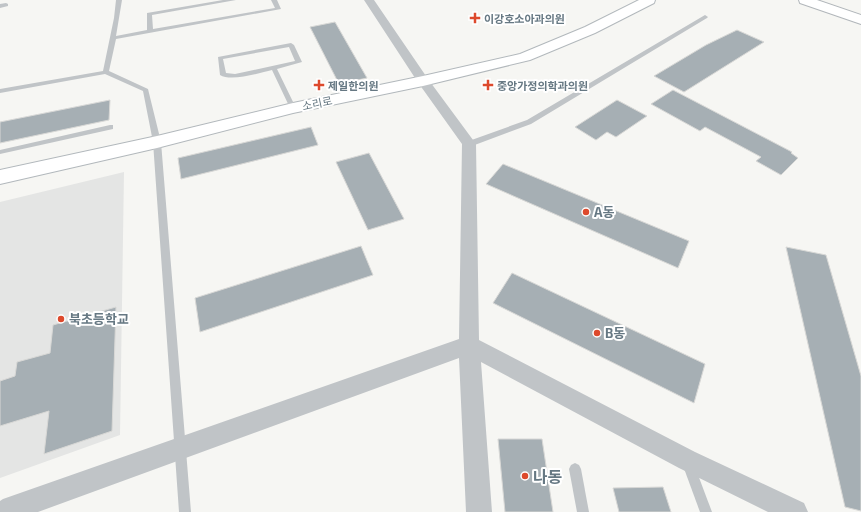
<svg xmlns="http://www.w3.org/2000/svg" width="861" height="512" font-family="'Exo 2','Noto Sans KR',sans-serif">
<rect width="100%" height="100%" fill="#f6f6f3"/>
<path fill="#e4e5e4" d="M124,172L120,435L0,478V202Z"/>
<g fill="#a6afb4" stroke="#d8d8d6">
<path d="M335,22L367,78L339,84L310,27Z"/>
<path d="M737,30L764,42L684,92L654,76L706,45Z"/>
<path d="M673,90L792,152L791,153L798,158L781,175L756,161L761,157L705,127L700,131L651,104Z"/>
<path d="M110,100L109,120L0,143V122Z"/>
<path d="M617,100L647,116L616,137L607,132L596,140L575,127Z"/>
<path d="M311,127L318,145L181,179L178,158Z"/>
<path d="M369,153L404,219L368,230L336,162Z"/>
<path d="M503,164L689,241L678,268L486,184Z"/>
<path d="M361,246L373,275L200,332L195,298Z"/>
<path d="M786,247L826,255L861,376V511L845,507Z"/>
<path d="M512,273L705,364L694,403L493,303Z"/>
<path d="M116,307L112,431L44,454L49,411L0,426V381L15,376L17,362L50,353L53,325Z"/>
<path d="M498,439H542L553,512H505Z"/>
<path d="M663,487L671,512H619L613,488Z"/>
</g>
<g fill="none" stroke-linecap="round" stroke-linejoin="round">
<defs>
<path id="secondary" d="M639,0H655L654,3L595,33L530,60L423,86L293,113L157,148L0,184V170L157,136L293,103L423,76L520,54L585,27Z"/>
<path id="primary" d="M799,0H817L861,15V24L800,3Z"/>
</defs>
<use href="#secondary" stroke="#b2b8bc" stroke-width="2"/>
<use href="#primary" stroke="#b1b6ba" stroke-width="2"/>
<g fill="#c0c4c7" fill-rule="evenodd">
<path d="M116,0H122L116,36L147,30V13L223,0H236L152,15L153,29L275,8L271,0H277L281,9L116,39L109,71L148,89L161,142L191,512H179L153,142L143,91L105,74L0,93V89L103,71L114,18Z"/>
<path d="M6,3L8,4V6L0,8V4Z"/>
<path d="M705,15L708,17L707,18L531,124L472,146H469L465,144L466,142L527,120Z"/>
<path d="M291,43L294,45L302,62L277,69L296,108L295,109H291L290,108L272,70C259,73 231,82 220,75L218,57ZM289,47L295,61L235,74L226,73L223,59Z"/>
<path d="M110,125H113V129L0,154V150Z"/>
<path d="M688,457L692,459L712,512H700L682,463L684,459Z"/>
<path d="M575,463L579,465L581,469L589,512H577L569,469L571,465Z"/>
</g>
<path fill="#c0c4c7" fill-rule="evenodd" d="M364,0H374L428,79L476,144L479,340L695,452L804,503L808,512H768L679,468L481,362L492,512H466L459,358L38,512H0V501L3,499L459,339L462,144L417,81Z"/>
<use href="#secondary" fill="#fff" fill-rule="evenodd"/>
<use href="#primary" fill="#fff" fill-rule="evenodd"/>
</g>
<g fill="#dd492c" stroke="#fff" stroke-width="1.5">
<path d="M473 12h4v4h4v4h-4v4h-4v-4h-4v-4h4z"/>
<path d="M317 79h4v4h4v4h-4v4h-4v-4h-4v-4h4z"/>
<path d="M486 79h4v4h4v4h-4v4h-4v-4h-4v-4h4z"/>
<circle cx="586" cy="212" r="4"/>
<circle cx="61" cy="319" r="4"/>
<circle cx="597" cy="333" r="4"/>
<circle cx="525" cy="476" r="4"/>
</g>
<g text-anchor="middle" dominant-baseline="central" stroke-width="4" stroke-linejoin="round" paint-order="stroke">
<g font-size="11" font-weight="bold" fill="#667883" stroke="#fff" text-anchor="start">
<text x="484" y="18">이강호소아과의원</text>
<text x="328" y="85">제일한의원</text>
<text x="497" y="85">중앙가정의학과의원</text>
</g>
<g font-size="11" fill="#667883" stroke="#fff">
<text transform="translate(317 103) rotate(-12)">소리로</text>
</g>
<g font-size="13" font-weight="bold" fill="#667883" stroke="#fff" text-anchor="start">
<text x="594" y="212">A동</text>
<text x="69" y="319">북초등학교</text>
<text x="605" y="333">B동</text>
</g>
<g font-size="16" font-weight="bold" fill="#667883" stroke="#fff" text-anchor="start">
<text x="533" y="476">나동</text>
</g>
</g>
</svg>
